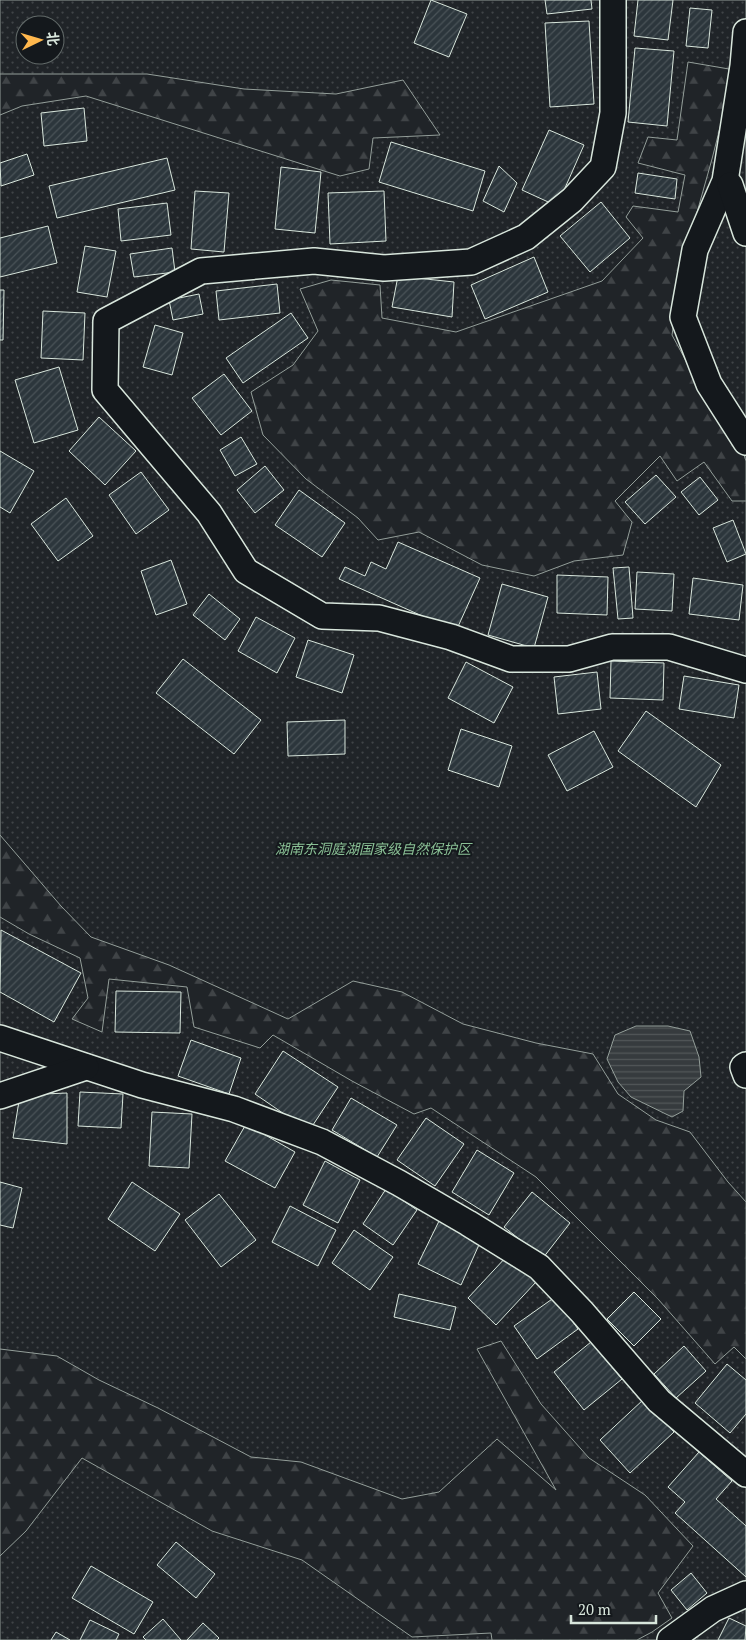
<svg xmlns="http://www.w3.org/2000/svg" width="746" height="1640" font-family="'PT Serif','Noto Sans SC',serif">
<defs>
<pattern id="grass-dots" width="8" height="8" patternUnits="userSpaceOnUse" patternTransform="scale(1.25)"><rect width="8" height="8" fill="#202428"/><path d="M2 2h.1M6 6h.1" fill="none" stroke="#404447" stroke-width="1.8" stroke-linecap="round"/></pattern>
<pattern id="forest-firs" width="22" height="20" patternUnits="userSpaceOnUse" patternTransform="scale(1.25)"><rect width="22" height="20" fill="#202428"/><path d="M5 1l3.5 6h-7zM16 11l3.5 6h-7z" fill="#404447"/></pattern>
<pattern id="water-rules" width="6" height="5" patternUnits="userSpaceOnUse" patternTransform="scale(1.25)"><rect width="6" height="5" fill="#363b3e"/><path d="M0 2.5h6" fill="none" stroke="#525759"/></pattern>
<pattern id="building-hatch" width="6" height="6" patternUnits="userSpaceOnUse" patternTransform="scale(1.25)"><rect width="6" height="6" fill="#2c363c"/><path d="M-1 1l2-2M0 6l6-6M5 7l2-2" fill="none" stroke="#4a5358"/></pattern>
</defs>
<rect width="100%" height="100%" fill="#14181c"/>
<path fill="url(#grass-dots)" stroke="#939e99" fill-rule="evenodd" d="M0,0H746V1640H0ZM25,25H55V55H25Z"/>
<g fill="url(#forest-firs)" stroke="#939e99">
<path d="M688,62L729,69L726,104L712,159L682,266L672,335L718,420L741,446L746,461V501H732L704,462L677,481L660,456L615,501L632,522L623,555L574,561L534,576L482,565L419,532L378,540L358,518L306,479L263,435L251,392L293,365L318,331L300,289L331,280L380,285L382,318L456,332L602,281L643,238L626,217L633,206L678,212L685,175L638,163L648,137L677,140Z"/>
<path d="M0,74H147L244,89L336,94L403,80L440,135L373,138L369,169L340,176L86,96L22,106L0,115Z"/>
<path d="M0,835L61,906L91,937L169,965L288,1019L353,981L402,992L463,1024L536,1043L593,1054L618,1094L656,1120L690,1132L728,1182L746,1202V1359L734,1347L715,1364L658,1299L536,1177L431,1108L414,1114L352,1081L273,1035L260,1048L194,1027L187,987L109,979L102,1032L72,1019L88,998L80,958L29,934L0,917Z"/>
<path d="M501,1341L541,1404L589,1458L645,1495L693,1546L658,1593L672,1618L652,1632L637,1640H492L491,1633L412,1637L302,1560L212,1531L82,1458L26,1531L0,1556V1349L57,1356L99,1380L158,1408L251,1457L301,1462L402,1499L439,1492L497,1439L556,1490L477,1349Z"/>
</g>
<path fill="url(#water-rules)" stroke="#939e99" d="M636,1026H668L690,1031L699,1057L701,1077L684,1091L683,1111L672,1117L631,1097L618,1082L607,1059L615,1035Z"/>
<g fill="url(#building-hatch)" stroke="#d8e6dc">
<path d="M431,0L467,14L449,57L414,43Z"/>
<path d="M545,0H591L592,9L547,14Z"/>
<path d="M638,0H673L668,40L634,36Z"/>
<path d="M690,8L712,10L708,48L686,46Z"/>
<path d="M589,21L594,104L550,107L545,23Z"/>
<path d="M635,48L674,51L667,126L628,122Z"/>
<path d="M84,108L87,141L44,146L41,113Z"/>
<path d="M549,130L584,145L557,206L522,190Z"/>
<path d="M391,142L485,171L473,211L379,182Z"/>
<path d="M27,154L34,175L1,186L0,163Z"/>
<path d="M167,158L175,190L57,218L49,186Z"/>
<path d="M499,166L517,183L504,212L483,201Z"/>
<path d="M281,167L321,172L315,233L275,229Z"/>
<path d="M638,173L677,179L675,199L635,193Z"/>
<path d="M195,191L229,193L224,252L191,249Z"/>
<path d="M384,191L386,241L330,244L328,193Z"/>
<path d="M601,202L630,238L590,272L560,236Z"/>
<path d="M167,203L171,235L121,241L118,209Z"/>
<path d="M48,226L57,263L0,277V238Z"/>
<path d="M85,246L116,251L107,297L77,292Z"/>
<path d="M172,248L175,272L134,277L130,254Z"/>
<path d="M534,257L548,292L485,319L471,285Z"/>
<path d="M398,276L454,282L452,317L392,307Z"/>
<path d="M277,284L280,313L219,320L216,291Z"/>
<path d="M0,290H4L3,340H0Z"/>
<path d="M199,294L203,314L173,320L169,300Z"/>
<path d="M43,311L85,313L83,360L41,358Z"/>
<path d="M291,313L308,338L243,383L226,358Z"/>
<path d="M155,325L183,333L172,375L143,367Z"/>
<path d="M59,367L78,430L34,443L15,380Z"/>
<path d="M224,374L252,411L221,435L192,398Z"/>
<path d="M99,417L136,451L105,485L69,451Z"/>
<path d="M241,437L257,464L235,476L220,450Z"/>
<path d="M0,451L34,471L10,513L0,507Z"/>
<path d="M265,466L284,490L255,513L237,490Z"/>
<path d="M141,472L169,510L136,534L109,495Z"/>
<path d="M656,475L676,497L645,524L625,502Z"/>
<path d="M700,477L718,500L699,515L681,492Z"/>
<path d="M299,490L345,523L322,557L275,525Z"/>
<path d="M66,498L93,536L58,561L31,524Z"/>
<path d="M733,520L746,554L727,562L713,528Z"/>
<path d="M398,542L480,578L456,631L339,579L345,567L365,576L371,562L386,569Z"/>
<path d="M171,560L187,604L156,615L141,571Z"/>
<path d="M629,567L633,618L618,619L613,568Z"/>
<path d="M637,572L674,574L672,611L635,609Z"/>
<path d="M557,575L608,577L607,615L557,613Z"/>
<path d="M693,578L743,585L739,620L689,614Z"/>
<path d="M502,584L548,597L534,648L488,635Z"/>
<path d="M209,594L240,619L225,640L193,615Z"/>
<path d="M256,617L295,638L277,673L238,651Z"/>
<path d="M308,640L354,655L342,693L296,677Z"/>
<path d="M183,659L261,720L234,754L156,693Z"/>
<path d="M611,661L664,663L663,700L610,698Z"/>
<path d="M466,662L513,687L494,723L448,698Z"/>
<path d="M597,672L601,709L558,714L554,677Z"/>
<path d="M684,676L739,685L734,718L679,709Z"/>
<path d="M646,711L721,765L696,807L618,751Z"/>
<path d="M345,720V754L288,756L287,722Z"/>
<path d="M461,729L512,746L499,787L448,770Z"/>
<path d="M594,731L613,767L567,791L548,755Z"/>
<path d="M1,930L81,973L54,1022L0,992Z"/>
<path d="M116,991L181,992L180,1033L115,1032Z"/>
<path d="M191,1040L241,1058L229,1094L178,1076Z"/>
<path d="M283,1051L338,1087L309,1131L255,1094Z"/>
<path d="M80,1092L123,1094L121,1128L78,1126Z"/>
<path d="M67,1093V1144L13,1138L20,1095Z"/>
<path d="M351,1098L397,1125L377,1157L332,1130Z"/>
<path d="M152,1112L192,1114L189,1168L149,1166Z"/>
<path d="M426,1118L464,1144L435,1186L397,1160Z"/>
<path d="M246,1124L295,1152L275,1188L225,1161Z"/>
<path d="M477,1150L514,1173L489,1215L452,1192Z"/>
<path d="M325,1161L360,1180L338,1223L303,1205Z"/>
<path d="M0,1182L22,1188L13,1228L0,1225Z"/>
<path d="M132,1182L180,1214L155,1251L108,1219Z"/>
<path d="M386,1189L417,1210L393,1245L363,1224Z"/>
<path d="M532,1192L570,1223L543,1258L504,1227Z"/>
<path d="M219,1194L256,1240L221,1267L185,1220Z"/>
<path d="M290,1206L336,1230L318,1266L272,1242Z"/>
<path d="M440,1219L482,1238L461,1285L418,1264Z"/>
<path d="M354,1230L393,1257L370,1290L332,1263Z"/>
<path d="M507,1256L536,1282L496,1325L468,1298Z"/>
<path d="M634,1292L661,1319L634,1346L607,1319Z"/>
<path d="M399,1294L456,1307L450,1330L394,1317Z"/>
<path d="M555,1297L578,1329L537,1359L514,1326Z"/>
<path d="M591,1342L622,1379L584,1410L554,1372Z"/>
<path d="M684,1346L706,1371L676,1398L654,1374Z"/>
<path d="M727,1364L746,1380V1414L730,1433L695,1403Z"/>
<path d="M644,1399L674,1432L630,1473L600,1440Z"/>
<path d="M699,1452L732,1481L716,1499L746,1526V1577L675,1513L685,1502L668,1487Z"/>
<path d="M176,1542L215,1574L196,1598L157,1565Z"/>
<path d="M91,1566L153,1602L134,1634L72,1598Z"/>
<path d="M691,1573L707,1593L687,1610L671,1590Z"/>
<path d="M729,1618L746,1626L745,1640H718Z"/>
<path d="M163,1619L181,1640H146L143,1637Z"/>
<path d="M90,1620L119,1634L116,1640H80Z"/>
<path d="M203,1623L219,1638L217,1640H187Z"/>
<path d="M56,1632L70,1640H51Z"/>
</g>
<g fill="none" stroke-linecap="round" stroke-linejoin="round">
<defs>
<g id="minor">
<path d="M613,0V113L603,167L572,200L526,237L471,262L384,268L314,261L201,271L106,321L105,390L209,513L246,571L322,616L379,618L451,637L511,659H569L612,647H669L746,670"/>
<path d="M746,32L743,66L725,181L695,250L683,317L709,384L746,442"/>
<path d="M730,185L746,233"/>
<path d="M0,1038L142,1085L234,1109L322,1142L399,1183L468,1223L539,1267L582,1312L659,1401L746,1474"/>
<path d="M746,1065L743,1067L746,1075"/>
<path d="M0,1096L86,1067"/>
<path d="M670,1640L713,1609L746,1594"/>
</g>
</defs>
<use href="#minor" stroke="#d8e6dc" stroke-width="28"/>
<use href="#minor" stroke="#14181c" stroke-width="25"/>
</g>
<g text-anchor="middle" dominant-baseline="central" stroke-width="4" stroke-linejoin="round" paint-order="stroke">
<g font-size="14" font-style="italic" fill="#8ac095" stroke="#14181c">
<text x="373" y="848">湖南东洞庭湖国家级自然保护区</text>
</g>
</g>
<g transform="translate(40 40) rotate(85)"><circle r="24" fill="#14181c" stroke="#626a69"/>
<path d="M0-4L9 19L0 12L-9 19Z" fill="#ffb74d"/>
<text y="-8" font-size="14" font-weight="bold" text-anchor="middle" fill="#d8e6dc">北</text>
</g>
<path d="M571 1615v8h85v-8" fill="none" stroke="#d8e6dc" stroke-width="2.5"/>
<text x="578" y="1615" font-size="15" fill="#d8e6dc" stroke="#14181c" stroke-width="4" paint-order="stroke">20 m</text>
</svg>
